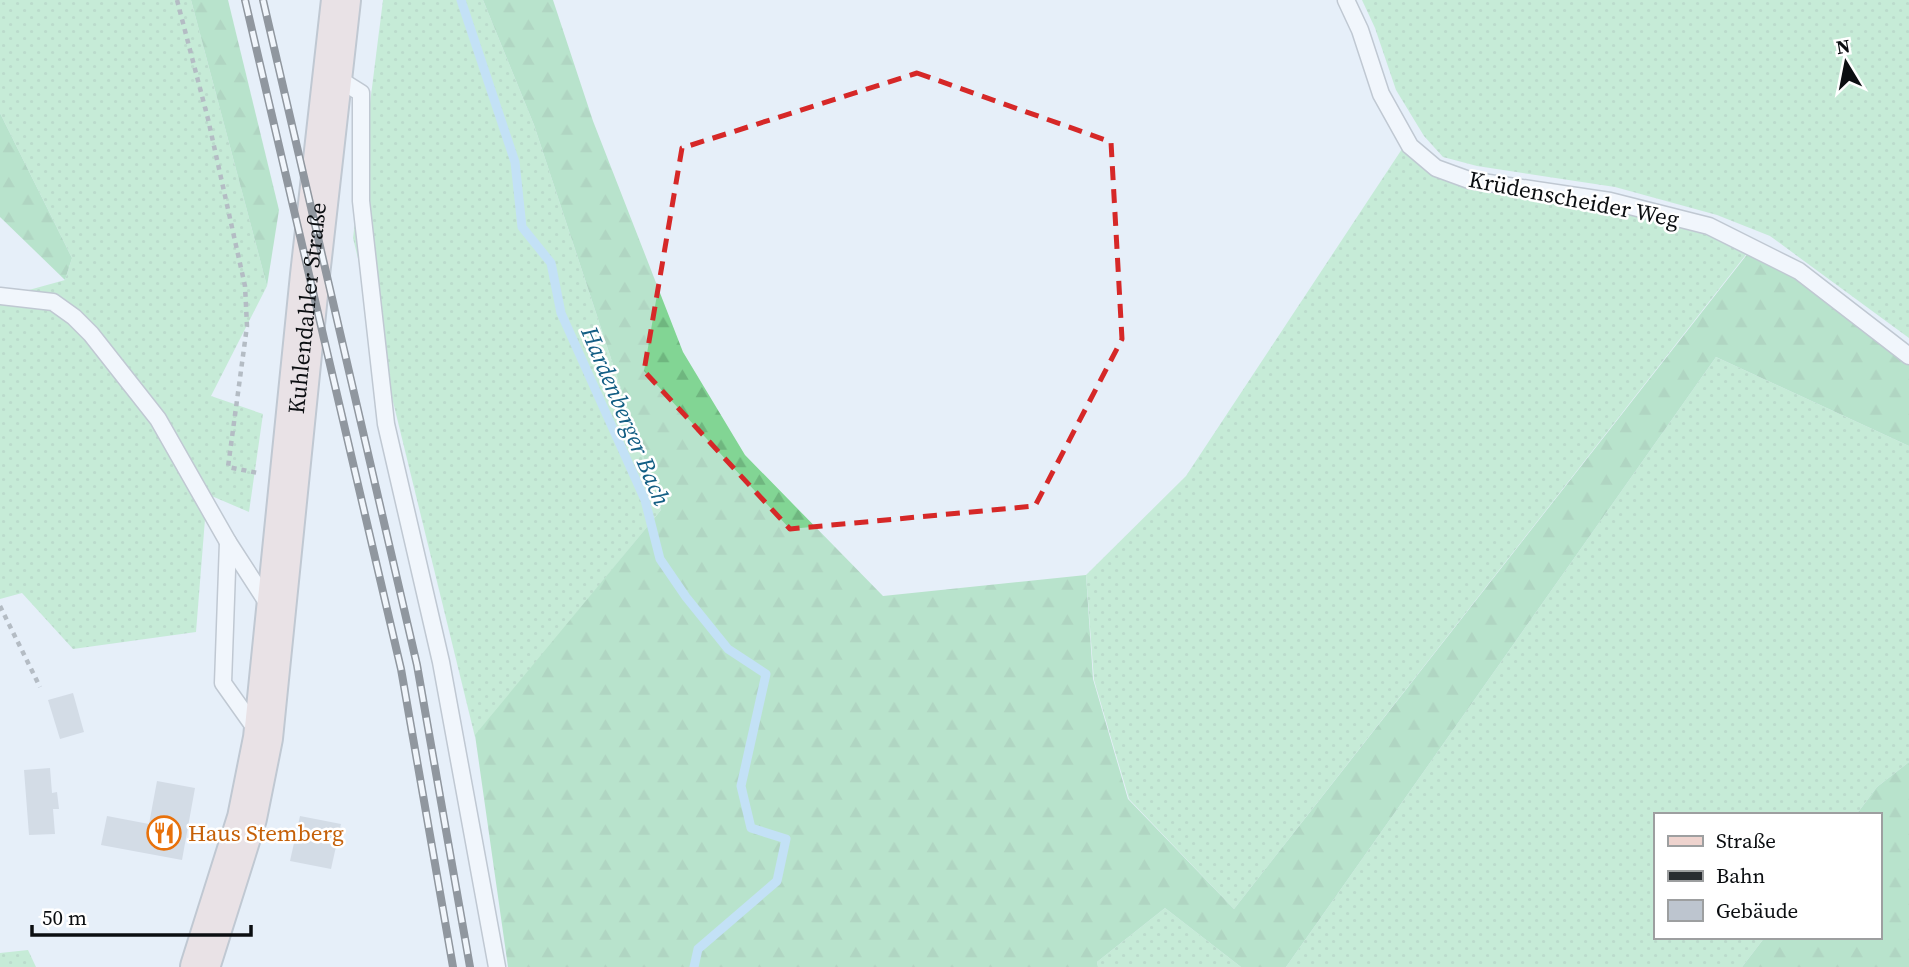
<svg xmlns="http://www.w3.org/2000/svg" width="1909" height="967" font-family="'Source Serif 4',serif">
<defs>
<pattern id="grass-dots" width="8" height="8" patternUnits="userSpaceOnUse" patternTransform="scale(1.75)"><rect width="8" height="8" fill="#a0e6ae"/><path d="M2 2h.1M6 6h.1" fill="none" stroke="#88c495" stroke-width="1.8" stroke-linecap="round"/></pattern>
<pattern id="forest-firs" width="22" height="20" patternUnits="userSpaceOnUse" patternTransform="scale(1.75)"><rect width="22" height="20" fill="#82d594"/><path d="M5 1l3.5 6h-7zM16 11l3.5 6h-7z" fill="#6fb67f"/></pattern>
</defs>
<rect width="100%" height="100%" fill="#e6eff9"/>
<g fill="url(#grass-dots)">
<path d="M0,0H191L267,286L211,396L263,414L249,512L207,494L196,632L73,649L22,593L0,599V298L65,280L72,258L0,113Z"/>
<path d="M383,0H483L534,125L661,510L475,737L353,238Z"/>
<path d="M1362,0H1909V338L1770,236L1717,215L1615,187L1477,166L1443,157L1424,136L1396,90L1375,28Z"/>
<path d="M1402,149L1429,174L1464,188L1613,210L1707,235L1748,252L1234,909L1129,799L1094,680L1086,575L1186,476Z"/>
<path d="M1716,357L1909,446V762L1877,787L1856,815H1655V937H1765L1742,967H1286Z"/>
<path d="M1165,908L1241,967H1098L1097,962Z"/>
<path d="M28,950L36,967H0V953Z"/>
</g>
<g fill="url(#forest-firs)">
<path d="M191,0H228L279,210L267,286Z"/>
<path d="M483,0H553L593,121L683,352L745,455L883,596L1086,575L1093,679L1128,799L1234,909L1749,252L1805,281L1909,363V446L1716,357L1286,967H1241L1165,908L1097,962L1098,967H508L475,735L661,510L534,125Z"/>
<path d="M0,113L72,258L65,280L0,217Z"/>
<path d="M1909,762V967H1742L1765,937H1879V815H1856L1877,787Z"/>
</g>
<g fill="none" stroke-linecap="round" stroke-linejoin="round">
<path stroke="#9ad0f2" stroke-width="9" d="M461,0L515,162L522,227L551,263L561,313L645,500L660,559L686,597L728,649L766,674L741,786L751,828L786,839L777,881L698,949L694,967"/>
</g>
<g fill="#bdc5cf">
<path d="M73,693L84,732L60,739L48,700Z"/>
<path d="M50,768L52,793L57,792L59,809H53L55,834L29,835L24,770Z"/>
<path d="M157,781L195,788L182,860L101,845L107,816L149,824Z"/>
<path d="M300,816L341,824L331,869L290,861Z"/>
</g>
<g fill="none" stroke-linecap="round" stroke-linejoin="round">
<defs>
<g id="lane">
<path d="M1346,0L1360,30L1381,94L1410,146L1436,168L1469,180L1610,201L1709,226L1799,271L1909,356"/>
<path d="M334,76L361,93V201L386,424L441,662L497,967"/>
<path d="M0,296L53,302L74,317L91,334L158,419L228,542L270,607"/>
<path d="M228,542L223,683L257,731"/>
</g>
<g id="secondary">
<path id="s1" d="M200,967L247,818L263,738L310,275L341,0"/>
</g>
</defs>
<use href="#lane" stroke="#929aa3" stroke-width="19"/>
<use href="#secondary" stroke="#929aa3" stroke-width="42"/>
<g stroke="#787e84" stroke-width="4.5" stroke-dasharray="5 5" stroke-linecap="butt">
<path d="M177,0L208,119L245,286L247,326L228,467L258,473"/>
<path d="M0,606L40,687"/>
</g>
<use href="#lane" stroke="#fff" stroke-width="16"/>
<use href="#secondary" stroke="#eed3ce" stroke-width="38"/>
<defs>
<g id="rail">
<path d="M245,0L401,669L453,967"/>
<path d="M263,0L417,665L470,967"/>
</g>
</defs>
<use href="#rail" stroke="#292d31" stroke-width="8"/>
<use href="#rail" stroke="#fff" stroke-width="5" stroke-dasharray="16" stroke-linecap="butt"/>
</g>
<path d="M0 0H1909V967H0ZM917,73L1111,142L1122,339L1035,506L790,529L644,371L682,148Z" fill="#e6eff9" fill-opacity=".55" fill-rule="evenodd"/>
<path fill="none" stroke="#d62828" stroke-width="5" stroke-dasharray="14 9" stroke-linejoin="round" d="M917,73L1111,142L1122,339L1035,506L790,529L644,371L682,148Z"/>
<defs>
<symbol id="restaurant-ring" viewBox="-11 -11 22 22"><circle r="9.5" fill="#fff" stroke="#e8710a" stroke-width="1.5"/><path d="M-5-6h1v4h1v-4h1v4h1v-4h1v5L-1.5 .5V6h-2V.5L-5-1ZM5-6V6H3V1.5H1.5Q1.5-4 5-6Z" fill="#e8710a"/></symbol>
</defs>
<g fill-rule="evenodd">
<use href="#restaurant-ring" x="145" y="814" width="38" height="38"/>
</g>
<g text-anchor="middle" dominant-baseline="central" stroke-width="5" stroke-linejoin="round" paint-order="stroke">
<g font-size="23" fill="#0b0e11" stroke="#fff">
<text transform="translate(1574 199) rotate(11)">Krüdenscheider Weg</text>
<text stroke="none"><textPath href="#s1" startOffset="670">Kuhlendahler Straße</textPath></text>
</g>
<g font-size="23" fill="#c56008" stroke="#fff" text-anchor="start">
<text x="188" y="833">Haus Stemberg</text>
</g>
<g font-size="24" font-style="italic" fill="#135e84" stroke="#fff">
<text transform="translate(626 416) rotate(67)">Hardenberger Bach</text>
</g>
</g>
<rect x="1654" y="813" width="228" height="126" fill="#ffffff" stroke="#9d9fa0" stroke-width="2"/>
<rect x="1668" y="836" width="35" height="10" fill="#eed3ce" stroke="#9d9fa0" stroke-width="2"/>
<text x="1716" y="848" font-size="21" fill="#0b0e11">Straße</text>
<rect x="1668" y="871" width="35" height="10" fill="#292d31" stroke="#9d9fa0" stroke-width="2"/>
<text x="1716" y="883" font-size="21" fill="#0b0e11">Bahn</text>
<rect x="1668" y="900" width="35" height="21" fill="#bdc5cf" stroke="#9d9fa0" stroke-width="2"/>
<text x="1716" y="918" font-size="21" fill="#0b0e11">Gebäude</text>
<g transform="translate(1846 63) rotate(350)" stroke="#ffffff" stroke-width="5" paint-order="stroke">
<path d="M0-5L12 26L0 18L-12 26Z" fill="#0b0e11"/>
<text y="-10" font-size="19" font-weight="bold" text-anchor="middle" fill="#0b0e11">N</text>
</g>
<path d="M32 925v10h219v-10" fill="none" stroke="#0b0e11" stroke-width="3.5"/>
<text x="42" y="925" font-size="21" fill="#0b0e11" stroke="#ffffff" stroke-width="5" paint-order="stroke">50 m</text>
</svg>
